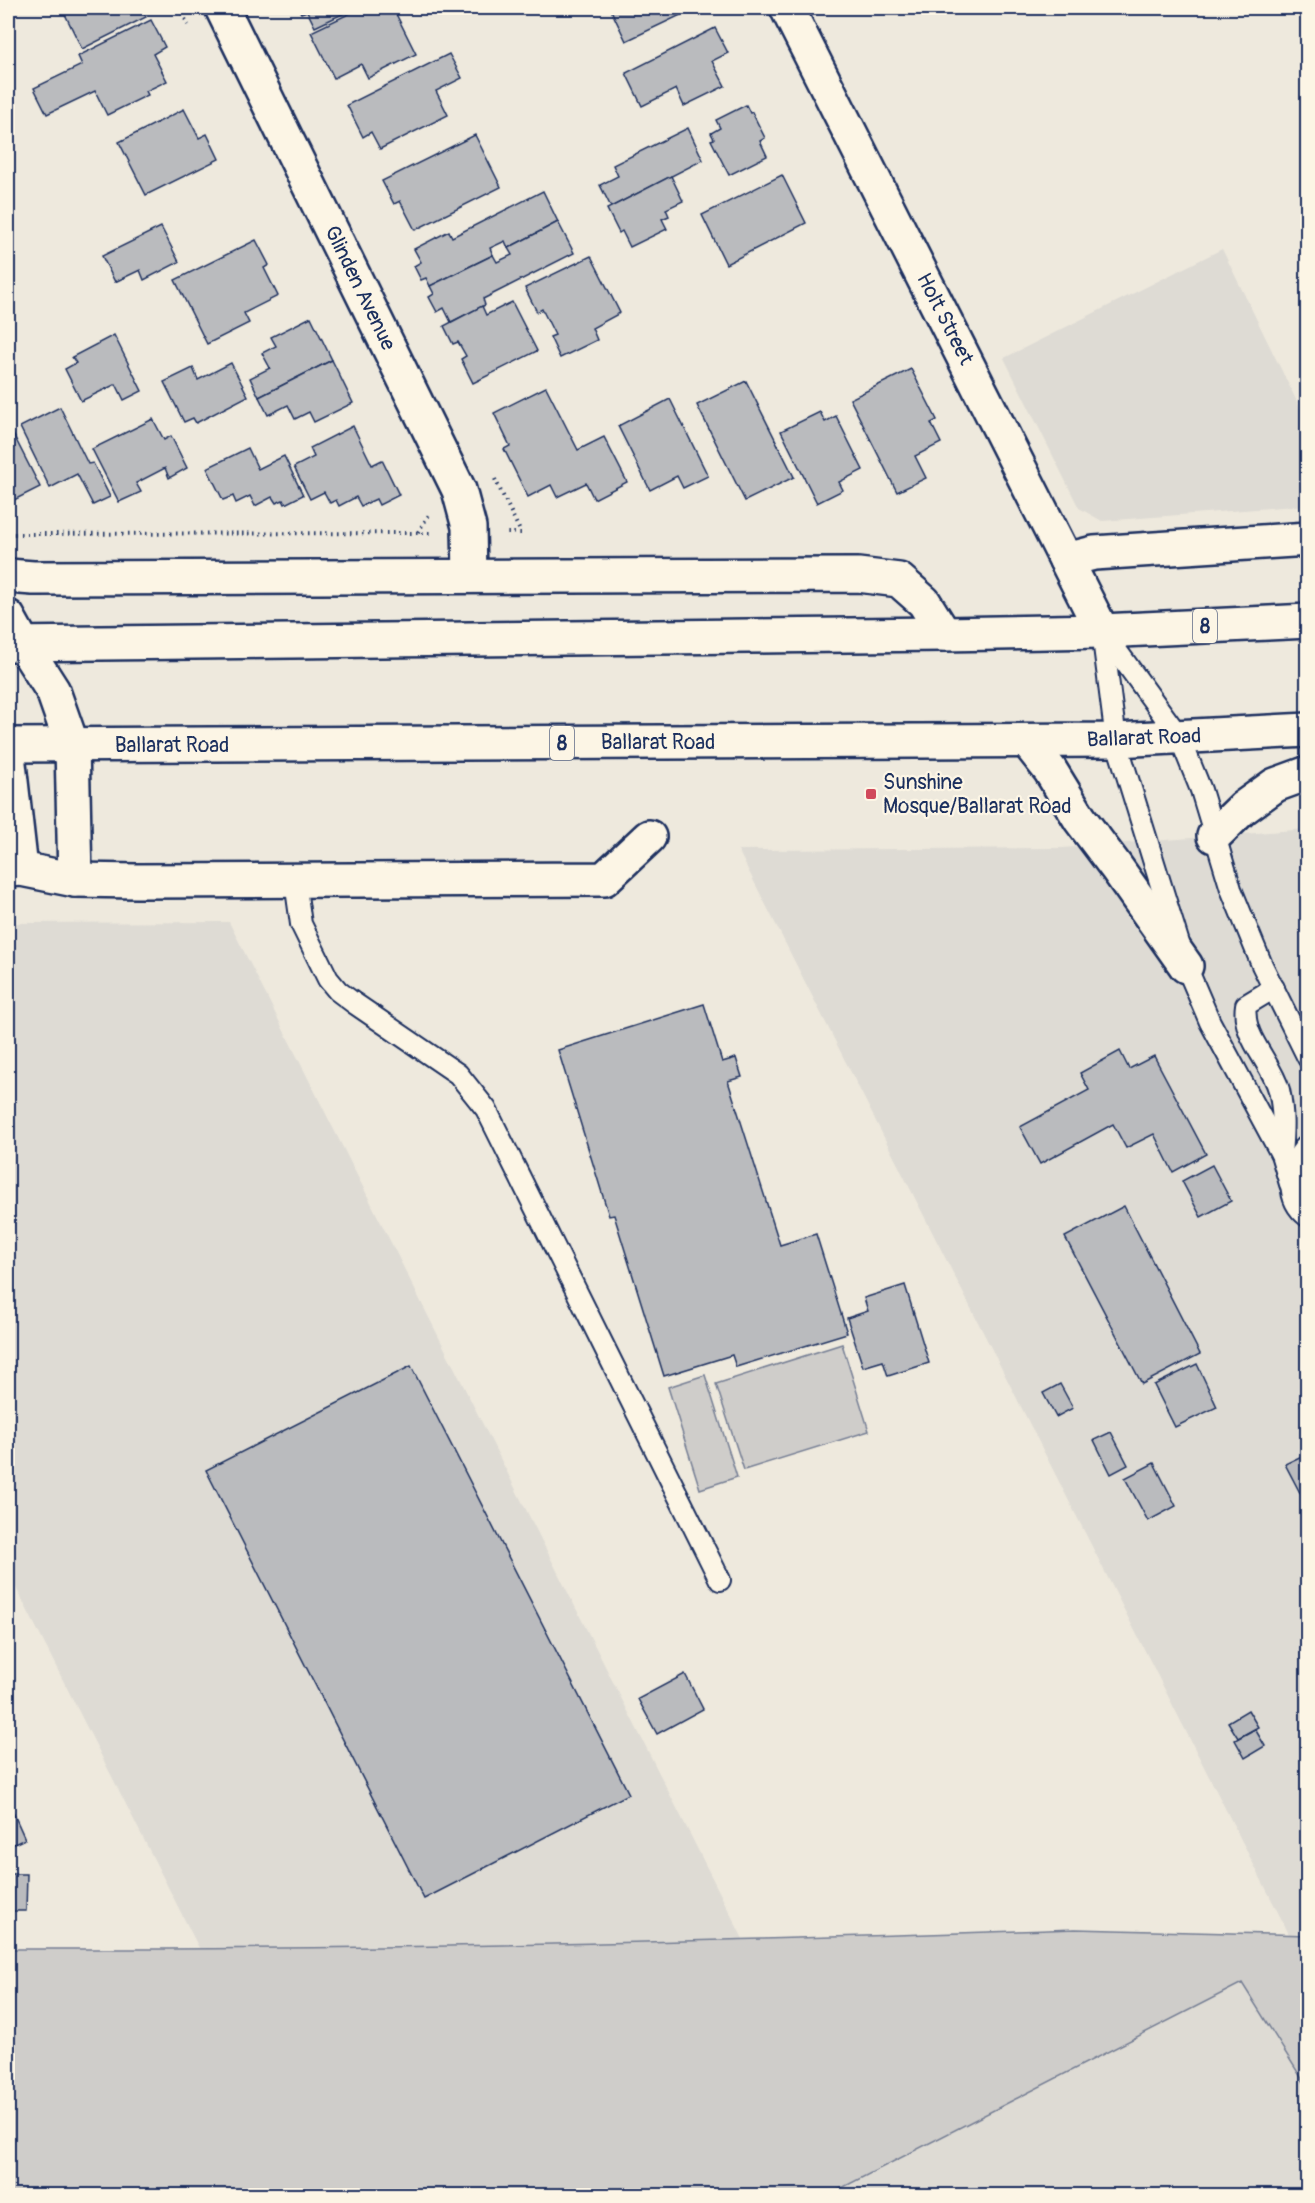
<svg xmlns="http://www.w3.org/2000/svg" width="1315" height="2203" font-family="Pangolin,sans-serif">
<rect width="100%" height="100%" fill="#eee9dd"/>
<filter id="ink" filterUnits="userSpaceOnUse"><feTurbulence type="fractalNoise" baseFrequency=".0167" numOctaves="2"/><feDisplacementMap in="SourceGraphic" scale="12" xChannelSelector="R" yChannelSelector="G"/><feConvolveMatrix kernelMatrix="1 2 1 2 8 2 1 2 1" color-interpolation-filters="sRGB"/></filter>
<g filter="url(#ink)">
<g fill="#dedbd4">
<path d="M1222,249L1307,422V505L1102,521L1079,508L1004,358Z"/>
<path d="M1307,829V1935L1289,1934L738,850L1062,848Z"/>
<path d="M229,922L744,1941L200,1950L8,1572V923Z"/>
<path d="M1242,1982L1307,2087V2195L828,2196Z"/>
</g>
<g fill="#cfcdca" stroke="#757e94" stroke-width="1.5">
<path d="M842,1344L869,1431L744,1470L716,1384Z"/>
<path d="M705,1375L737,1477L700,1489L668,1387Z"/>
<path d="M1075,1929L1307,1935V2087L1242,1983L828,2195H8V1949C363,1950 719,1942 1075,1929Z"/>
</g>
<g fill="#babbbe" stroke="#1b2f5e" stroke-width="1.5">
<path d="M62,8H141L146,17L82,49Z"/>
<path d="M298,8H355L315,27L307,11L301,13Z"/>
<path d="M361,8H393L416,54L368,78L361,64L334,78L311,32Z"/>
<path d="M610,8H682L685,13L626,41Z"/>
<path d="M151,20L165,47L153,54L167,81L146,91L148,95L107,115L95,91L47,114L34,88L82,65L78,56Z"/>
<path d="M715,28L728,53L712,61L725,86L684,106L676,89L642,106L626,73Z"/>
<path d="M449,54L462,78L436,91L448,115L380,149L371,132L363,137L347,105Z"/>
<path d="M746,105L750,113L752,112L765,138L760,141L767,156L729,175L711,140L714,139L711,133L720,128L716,120Z"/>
<path d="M184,109L199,138L207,134L219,159L146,195L119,142Z"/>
<path d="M688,128L703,160L611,207L600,185L618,176L613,165Z"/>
<path d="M475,135L501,187L415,230L400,201L394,204L382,181Z"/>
<path d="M782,175L806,223L726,264L702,215Z"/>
<path d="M671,176L683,201L666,209L669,216L662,219L667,229L630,247L622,231L619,233L607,209Z"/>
<path d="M543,191L558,222L508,248L505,241L490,248L493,255L430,286L426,278L421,280L414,266L421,262L414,249L449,231L452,237Z"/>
<path d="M558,222L574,253L483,299L485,305L451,322L444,308L437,312L429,297L434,294L430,286L493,255L497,262L512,255L508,248Z"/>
<path d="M161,227L179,262L144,280L140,270L115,282L102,256Z"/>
<path d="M256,240L269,265L264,268L278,296L244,313L249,323L207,344L175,280Z"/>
<path d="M591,256L620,313L592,328L597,340L560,358L550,337L555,335L542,309L537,312L525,288Z"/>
<path d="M512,302L537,351L473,383L461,359L466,356L458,342L453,344L444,326L482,306L486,315Z"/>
<path d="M311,317L332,360L259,397L250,378L270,368L262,353L276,346L271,337Z"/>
<path d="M114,335L142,391L124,400L116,384L81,401L65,369L76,363L72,357Z"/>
<path d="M332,360L353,403L314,422L309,412L295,419L288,405L268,415L259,397Z"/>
<path d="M231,363L248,396L196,423L193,418L184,422L164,382L193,368L198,380Z"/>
<path d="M911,369L937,420L931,423L941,443L915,456L926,478L897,492L850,399Z"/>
<path d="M746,381L794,477L745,501L697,405Z"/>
<path d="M546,387L578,450L604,437L627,482L594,499L586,483L557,497L551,485L528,497L504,449L510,446L494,413Z"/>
<path d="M670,399L708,476L683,488L677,476L650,490L618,426Z"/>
<path d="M60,407L88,464L93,463L110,497L93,505L77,474L50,488L20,427Z"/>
<path d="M820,412L825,422L836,416L863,470L839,482L843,490L817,503L781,431Z"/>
<path d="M153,419L164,440L171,436L187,468L169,478L165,468L136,483L141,492L119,502L92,449Z"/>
<path d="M8,424L40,487L8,503Z"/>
<path d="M353,426L372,465L382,460L399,495L379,505L376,499L361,506L356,497L339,506L336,500L330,503L324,492L310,499L294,467L314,457L310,448Z"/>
<path d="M248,448L258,469L284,456L303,495L285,504L283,500L276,503L272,497L255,506L250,496L236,503L233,496L223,500L207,468Z"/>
<path d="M704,1004L722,1062L736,1058L742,1077L728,1081L780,1245L816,1234L847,1333L736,1367L732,1355L664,1376L614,1215L609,1216L558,1050Z"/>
<path d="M1120,1051L1129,1069L1154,1056L1206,1154L1173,1172L1154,1134L1126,1148L1113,1124L1040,1164L1020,1127L1089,1090L1080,1073Z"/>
<path d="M1212,1165L1231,1201L1201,1217L1182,1181Z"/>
<path d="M1124,1206L1200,1354L1142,1384L1065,1237Z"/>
<path d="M905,1285L929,1363L888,1376L883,1361L863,1367L847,1318L868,1311L864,1298Z"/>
<path d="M1197,1364L1217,1407L1175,1427L1154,1385Z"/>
<path d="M411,1366L629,1794L424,1899L206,1470Z"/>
<path d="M1060,1384L1073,1408L1056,1417L1043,1393Z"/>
<path d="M1111,1432L1128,1465L1111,1474L1094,1440Z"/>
<path d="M1308,1453V1508L1285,1464Z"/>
<path d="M1154,1463L1176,1506L1148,1521L1125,1478Z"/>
<path d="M685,1674L703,1709L657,1734L638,1699Z"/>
<path d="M1248,1710L1258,1727L1238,1738L1228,1722Z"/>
<path d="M1255,1729L1265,1746L1245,1758L1235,1740Z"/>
<path d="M8,1801L25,1839L8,1847Z"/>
<path d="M8,1874H27L26,1911H8Z"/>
</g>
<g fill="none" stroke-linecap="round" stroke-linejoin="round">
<defs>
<g id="service">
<path d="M1102,631L1116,740L1186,966L1210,1022L1281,1154L1290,1184"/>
<path d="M1104,633L1180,738L1201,790L1231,889L1262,965L1308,1058"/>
<path d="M295,881L301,924L328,979L338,991L354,1003L458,1074L486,1109L720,1580"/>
<path d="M1274,988L1246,1005C1241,1037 1271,1061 1279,1090C1284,1112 1283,1132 1281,1154"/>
<path d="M1308,1144C1289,1164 1283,1198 1308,1217"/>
</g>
<g id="minor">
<path d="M222,8L459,490L469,527L470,576"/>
<path d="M787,8L1102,631"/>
<path d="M1066,560L1094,553L1308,539"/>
<path d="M8,576L33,578L858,575L899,580L924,602L944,634"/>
<path d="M8,617L23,644"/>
<path d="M72,745L75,880"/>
<path d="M8,755L21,869"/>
<path d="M8,870L21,869L75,880L137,881L604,879L649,837"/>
</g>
<g id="trunk">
<path d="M8,644L944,634L1102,631L1308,621"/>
<path d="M23,644L53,691L72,745"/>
<path d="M1027,741L1050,770L1080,819L1116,867L1186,966"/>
<path d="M8,745L1116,740L1308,730"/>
<path d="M1214,836L1243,808L1275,785L1308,773"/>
</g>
</defs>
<use href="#service" stroke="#1b2f5e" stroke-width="24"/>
<use href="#minor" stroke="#1b2f5e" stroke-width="38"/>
<use href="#trunk" stroke="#1b2f5e" stroke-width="38"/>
<g stroke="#1b2f5e" stroke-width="4" stroke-dasharray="1.5 4.5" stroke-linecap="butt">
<path d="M180,8L188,25"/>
<path d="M495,479L521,533H504"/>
<path d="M418,532L429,515"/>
<path d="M8,534L434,533"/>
</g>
<use href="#service" stroke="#fcf5e5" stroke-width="20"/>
<use href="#minor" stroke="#fcf5e5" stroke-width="33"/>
<use href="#trunk" stroke="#fcf5e5" stroke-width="33"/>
</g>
</g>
<rect fill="#d1495b" stroke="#fcf5e5" stroke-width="2" x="865" y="788" width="12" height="12" rx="3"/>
<g text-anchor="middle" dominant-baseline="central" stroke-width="4.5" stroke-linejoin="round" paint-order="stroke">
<g fill="#fcf5e5" stroke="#5e6a86" stroke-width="1.5">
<rect x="1193" y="609" width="24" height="34" rx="4.5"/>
<rect x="550" y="726" width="24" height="34" rx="4.5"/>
</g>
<g font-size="20" font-weight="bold" fill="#1b2f5e">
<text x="1205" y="626">8</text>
<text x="562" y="743">8</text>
</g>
<g font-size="21" fill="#1b2f5e" stroke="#fcf5e5">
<text transform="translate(360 288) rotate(64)">Glinden Avenue</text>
<text transform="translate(945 319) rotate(63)">Holt Street</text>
<text transform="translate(1144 738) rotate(-2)">Ballarat Road</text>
<text x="658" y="742">Ballarat Road</text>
<text x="172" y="745">Ballarat Road</text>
</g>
<g font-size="21" fill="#1b2f5e" stroke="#fcf5e5" text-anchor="start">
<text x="883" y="782">Sunshine<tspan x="883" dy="24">Mosque/Ballarat Road</tspan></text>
</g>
</g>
<rect width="1315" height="2203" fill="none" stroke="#fcf5e5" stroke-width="30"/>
<rect x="15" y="15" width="1285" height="2173" fill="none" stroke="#1b2f5e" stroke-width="2" filter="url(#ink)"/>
</svg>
